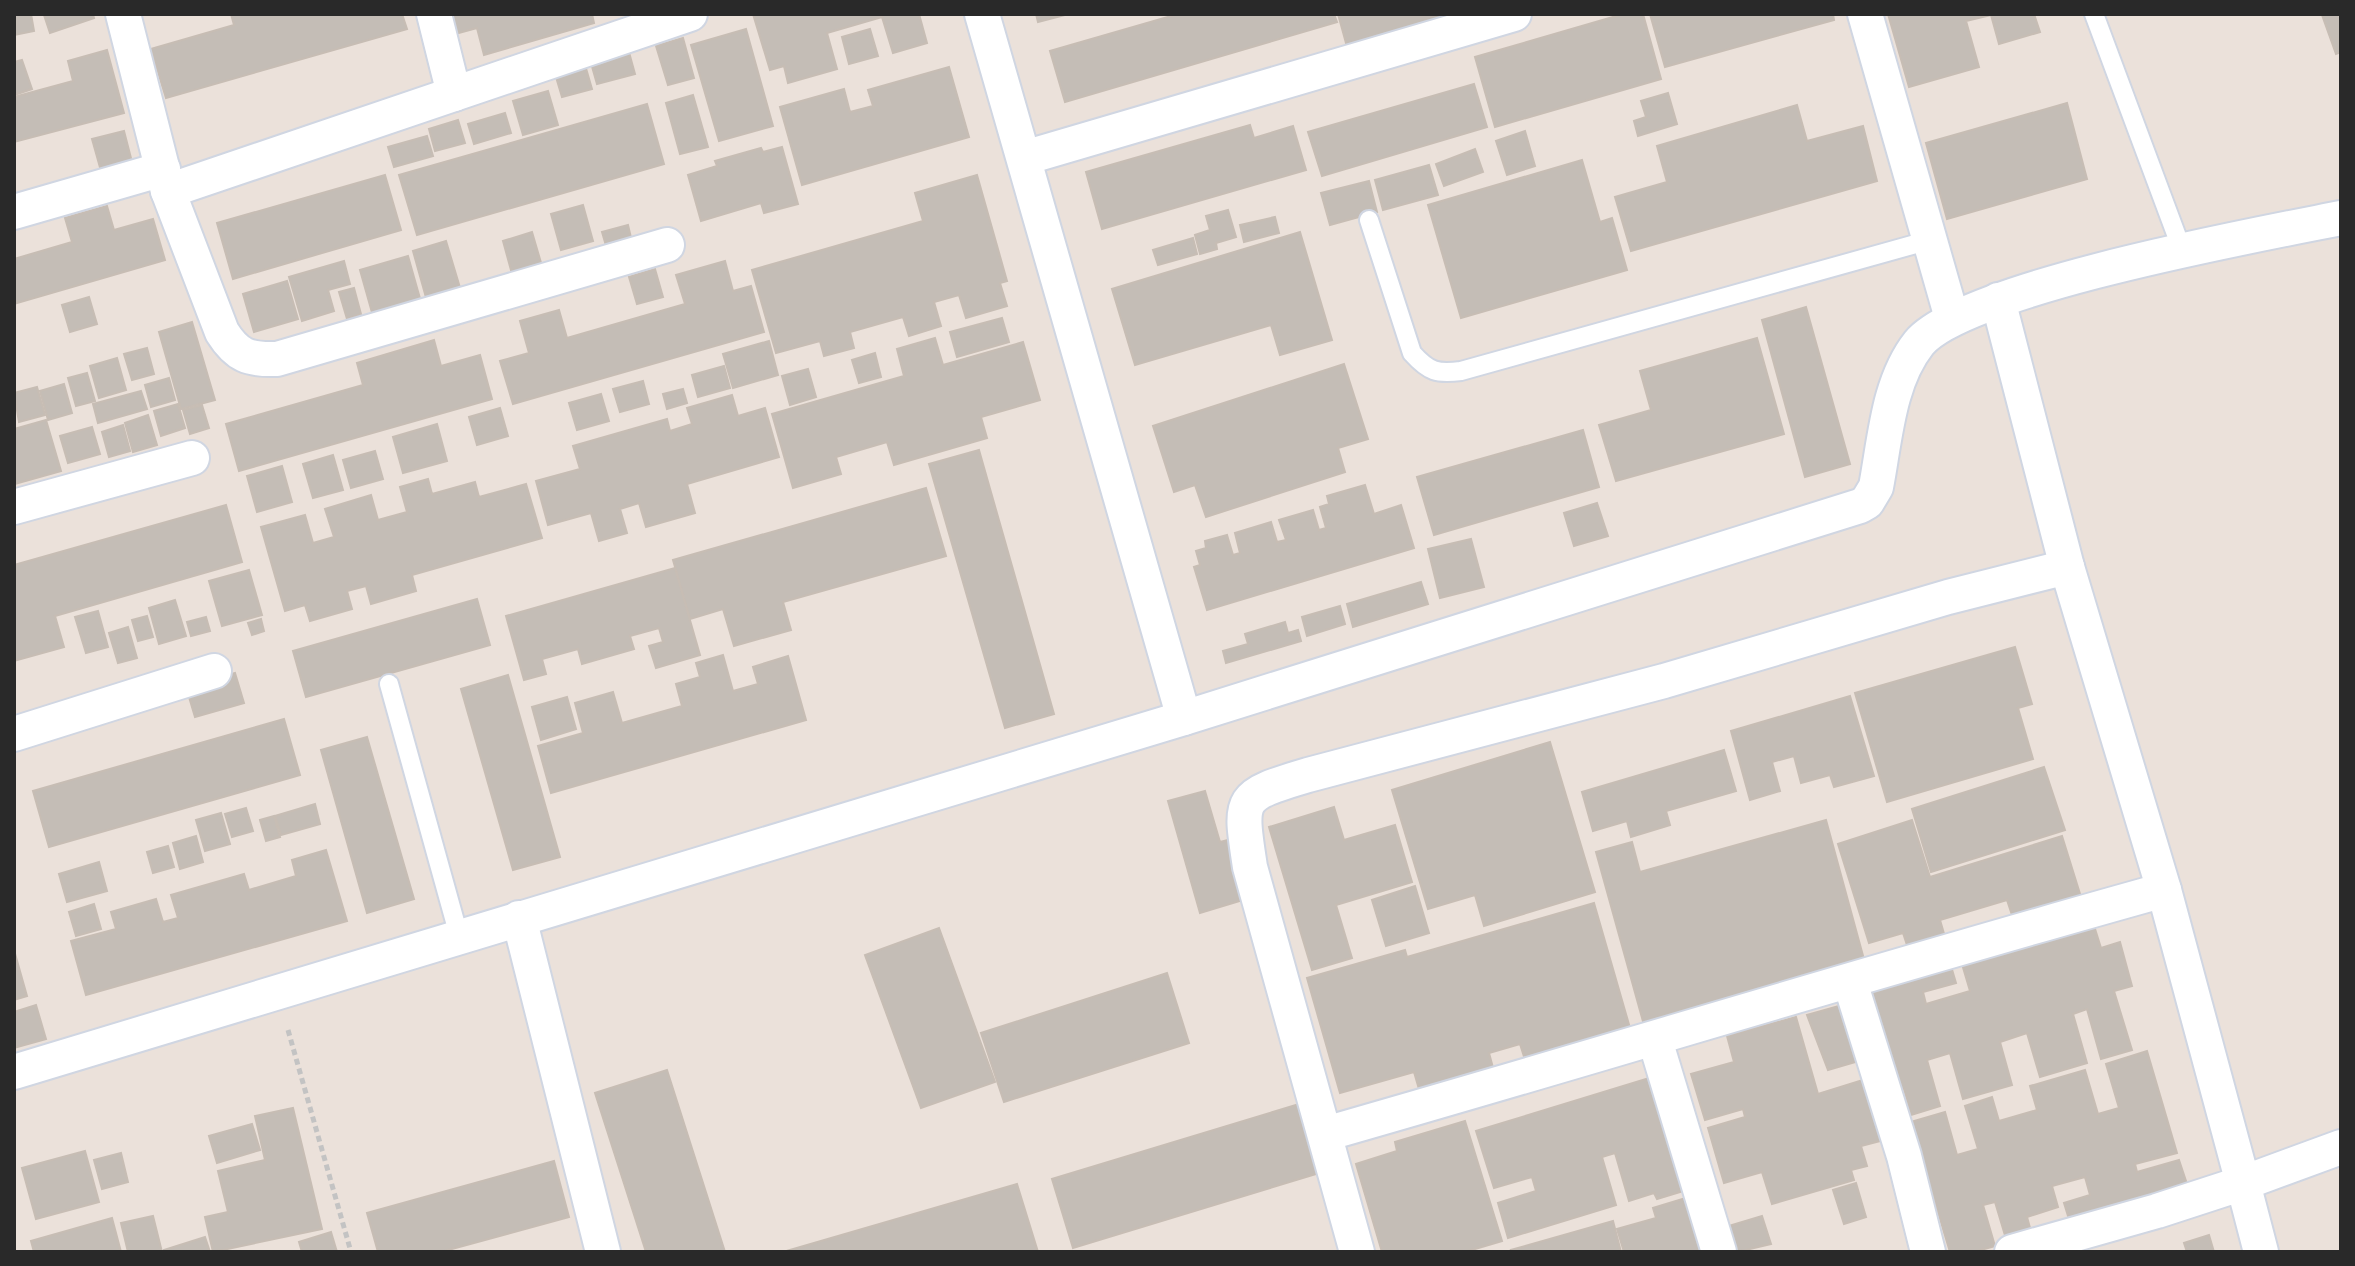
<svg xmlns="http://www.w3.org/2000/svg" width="2355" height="1266" font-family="'Golos Text',sans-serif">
<rect width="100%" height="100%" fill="#ebe1da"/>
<g fill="#c4bdb6" stroke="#c7bdb4" stroke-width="2">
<path d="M14,14H31L34,31L14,35Z"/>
<path d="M93,14L94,18L50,33L44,15Z"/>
<path d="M231,14H402L407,29L166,98L151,49L234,25Z"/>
<path d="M438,14H592L594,23L484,55L477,28L444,37Z"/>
<path d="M753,14H919L927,43L893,53L882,17L827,33L837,69L788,83L784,66L770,70Z"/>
<path d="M1036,14H1065V15L1038,22Z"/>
<path d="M1178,14H1334L1337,22L1065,102L1050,51Z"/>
<path d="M1338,14H1454L1456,24L1349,54Z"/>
<path d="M1623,14H1643L1661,79L1495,127L1475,57Z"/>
<path d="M1650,14H1833L1834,20L1665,67Z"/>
<path d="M1888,14H2034L2040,32L1999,44L1991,15L1966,21L1979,67L1909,87Z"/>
<path d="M2341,14V52L2336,54L2322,15Z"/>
<path d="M746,29L773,126L719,141L691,45Z"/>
<path d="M870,29L878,56L849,64L842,37Z"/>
<path d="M683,38L694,78L668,85L656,46Z"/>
<path d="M627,45L635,74L597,84L589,56Z"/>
<path d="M107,50L124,113L14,142V97L73,81L68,61Z"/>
<path d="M583,58L592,89L562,97L553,67Z"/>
<path d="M22,60L32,89L14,95V62Z"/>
<path d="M949,67L969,137L802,185L780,107L844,89L850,112L873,106L868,90Z"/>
<path d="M1474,84L1487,127L1322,176L1308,132Z"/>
<path d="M548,91L558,125L523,135L513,101Z"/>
<path d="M1668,93L1677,124L1638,136L1634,121L1646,117L1641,101Z"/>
<path d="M693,95L708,147L680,154L666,103Z"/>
<path d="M2067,103L2087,179L1947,219L1926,143Z"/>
<path d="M647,104L664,164L417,235L399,175Z"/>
<path d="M1797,105L1807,141L1863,126L1877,181L1631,251L1615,197L1667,182L1657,146Z"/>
<path d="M505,113L511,133L474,144L468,124Z"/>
<path d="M458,120L465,143L435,151L429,129Z"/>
<path d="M1250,125L1254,138L1293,126L1306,170L1102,229L1086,172Z"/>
<path d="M124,131L132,162L101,171L92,139Z"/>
<path d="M1525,131L1535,166L1507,175L1496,141Z"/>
<path d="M427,136L433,156L394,167L388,147Z"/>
<path d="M782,147L798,204L764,213L761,203L701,221L688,175L717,166L715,161L761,148L763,152Z"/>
<path d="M1475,149L1483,172L1444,186L1436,164Z"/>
<path d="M1582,160L1600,222L1612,218L1627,270L1461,318L1428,205Z"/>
<path d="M1429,165L1438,195L1383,210L1375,180Z"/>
<path d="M385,175L401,230L233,279L217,223Z"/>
<path d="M977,175L1007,281L1000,283L1007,306L966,318L959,295L934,302L941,326L909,336L903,317L850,332L854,348L824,356L820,341L776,353L752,270L923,221L915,193Z"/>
<path d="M1369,181L1377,212L1330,225L1321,193Z"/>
<path d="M583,205L593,241L561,250L551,214Z"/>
<path d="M107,206L114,230L153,219L165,260L14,304V259L72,242L65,218Z"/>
<path d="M1228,210L1236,237L1216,243L1217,249L1200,254L1195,235L1210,230L1206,216Z"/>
<path d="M1275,217L1279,233L1244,242L1240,225Z"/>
<path d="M628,225L632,242L607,249L602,232Z"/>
<path d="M532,232L544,273L514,281L503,241Z"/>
<path d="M1300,232L1332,340L1280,355L1271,325L1135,365L1112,289Z"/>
<path d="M1193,238L1197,254L1158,265L1153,250Z"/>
<path d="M446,241L461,291L427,301L413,251Z"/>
<path d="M408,256L421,302L373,316L360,270Z"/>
<path d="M344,261L350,284L328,290L334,311L302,321L289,277Z"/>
<path d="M725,261L733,291L751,286L764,332L513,404L500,361L529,353L520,321L559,310L567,338L685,304L676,275Z"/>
<path d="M655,269L663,297L637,304L629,277Z"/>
<path d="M287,281L298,319L254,332L243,294Z"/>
<path d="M354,288L361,314L347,319L339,292Z"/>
<path d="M89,297L97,324L70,332L62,305Z"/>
<path d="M1806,307L1850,464L1805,477L1762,320Z"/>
<path d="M1002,318L1009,342L957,357L950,332Z"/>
<path d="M192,322L215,400L181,409L159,332Z"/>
<path d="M935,338L943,365L1023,342L1040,400L981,417L987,438L894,465L887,442L836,457L841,474L793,488L772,414L904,376L897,349Z"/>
<path d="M1757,338L1784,434L1616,481L1599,425L1651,410L1640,371Z"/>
<path d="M434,340L441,366L480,355L492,399L239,471L226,424L363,385L357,363Z"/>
<path d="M769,341L778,375L733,388L723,354Z"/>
<path d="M147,348L154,374L132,380L124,354Z"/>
<path d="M875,353L881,377L859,383L852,360Z"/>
<path d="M117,358L126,390L99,398L90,366Z"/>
<path d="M1344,364L1368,439L1338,448L1345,472L1206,517L1195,485L1174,492L1153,426Z"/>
<path d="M724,366L730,388L698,397L692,375Z"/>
<path d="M808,369L816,397L790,405L782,376Z"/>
<path d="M87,373L95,401L76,406L68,378Z"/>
<path d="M169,378L175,400L151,407L145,385Z"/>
<path d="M643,381L649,404L620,412L613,389Z"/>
<path d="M64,384L72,413L48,420L40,391Z"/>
<path d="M37,387L45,415L19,422L14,393Z"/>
<path d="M683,389L687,403L667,409L663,394Z"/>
<path d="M141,391L147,409L98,423L93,404Z"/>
<path d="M601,394L609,421L577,430L569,403Z"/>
<path d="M732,395L738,416L765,408L779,457L687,484L695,513L646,527L639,503L620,509L627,533L599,541L591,513L548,525L536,481L580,469L573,446L667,419L670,431L692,424L687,408Z"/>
<path d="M178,404L185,428L161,436L154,411Z"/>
<path d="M202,405L209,428L190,434L183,410Z"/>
<path d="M500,408L508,436L477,445L469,417Z"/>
<path d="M148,415L157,445L133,452L125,423Z"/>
<path d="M46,420L61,471L15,484L14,429Z"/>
<path d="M437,424L447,461L403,473L393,437Z"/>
<path d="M123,425L130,451L109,457L102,432Z"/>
<path d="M92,427L100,454L68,463L60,436Z"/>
<path d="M1583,430L1599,487L1434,535L1417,477Z"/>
<path d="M979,450L1054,714L1005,728L929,464Z"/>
<path d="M375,451L383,479L351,488L343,460Z"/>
<path d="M333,455L343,490L313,498L303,464Z"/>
<path d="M282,466L292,502L257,512L247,476Z"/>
<path d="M428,479L432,494L475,482L479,497L526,484L542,538L412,575L416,591L371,604L366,586L347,591L352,609L310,621L305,605L285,611L261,527L305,515L313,543L334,537L325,509L371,495L378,520L407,512L400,487Z"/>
<path d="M1365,485L1374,514L1401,505L1414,548L1207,610L1194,567L1200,565L1196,551L1206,548L1205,541L1227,535L1233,555L1240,553L1235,533L1271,522L1277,542L1286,540L1279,520L1313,510L1319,530L1326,528L1320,507L1329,504L1327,496Z"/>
<path d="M926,488L946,556L783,602L791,630L734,646L723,609L690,619L673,560Z"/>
<path d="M1597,503L1608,536L1574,546L1564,513Z"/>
<path d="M226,505L242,562L55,616L64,647L14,661V565Z"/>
<path d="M1471,539L1484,587L1440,598L1428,549Z"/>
<path d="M675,568L700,655L656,668L649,646L663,642L659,628L630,636L634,649L582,664L578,649L542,659L546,674L524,680L506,616Z"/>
<path d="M249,570L262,615L222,626L209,581Z"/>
<path d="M1421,582L1428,604L1353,627L1347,604Z"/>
<path d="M477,599L490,645L306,697L293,651Z"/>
<path d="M175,600L186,636L159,644L149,608Z"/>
<path d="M1340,606L1345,624L1307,636L1302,617Z"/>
<path d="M98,611L108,647L86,653L75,617Z"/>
<path d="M147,616L153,637L138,641L132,620Z"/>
<path d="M206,617L210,631L191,636L187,622Z"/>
<path d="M261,619L264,631L252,635L248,623Z"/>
<path d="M1285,622L1288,633L1298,630L1301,641L1226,663L1223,651L1248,644L1245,634Z"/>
<path d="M128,627L137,658L118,663L109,633Z"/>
<path d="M2015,647L2032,704L2018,708L2033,759L1887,802L1855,693Z"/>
<path d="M723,655L733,691L758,684L753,667L788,656L806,720L551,793L538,746L583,733L575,703L613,692L622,723L682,706L676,684L700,677L696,663Z"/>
<path d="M235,673L244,703L195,717L186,687Z"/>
<path d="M508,675L560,857L513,870L461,689Z"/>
<path d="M1850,696L1874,776L1834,787L1830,775L1801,783L1794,756L1772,762L1780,791L1750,800L1731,731Z"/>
<path d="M567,697L576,729L541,740L532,707Z"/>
<path d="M284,719L300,775L49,847L33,791Z"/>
<path d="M367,737L414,899L367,913L321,750Z"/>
<path d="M1550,742L1595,892L1484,926L1475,895L1428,909L1392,790Z"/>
<path d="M1724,750L1736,791L1666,811L1670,825L1631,837L1627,821L1593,831L1582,792Z"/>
<path d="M2044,767L2065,830L1931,872L1912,809Z"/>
<path d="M1205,791L1220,842L1228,840L1246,899L1200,913L1168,801Z"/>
<path d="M315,804L320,824L281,835L275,816Z"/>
<path d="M1334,807L1344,840L1395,825L1412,882L1336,905L1352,958L1312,970L1269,827Z"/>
<path d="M246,808L253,831L232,837L225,814Z"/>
<path d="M221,813L230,844L205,851L196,820Z"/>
<path d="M274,816L280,837L266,841L260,820Z"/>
<path d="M1826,820L1865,963L1644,1025L1596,852L1632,842L1640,872Z"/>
<path d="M1912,820L1930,877L2062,836L2081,897L2013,918L2007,900L1940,920L1945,937L1908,948L1903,933L1869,943L1838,844Z"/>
<path d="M196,836L203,862L180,869L173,843Z"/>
<path d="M168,846L174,867L153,873L147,852Z"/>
<path d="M326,850L347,921L86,995L71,941L116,929L111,912L156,899L163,922L178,918L171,895L244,874L249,890L296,876L292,860Z"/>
<path d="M99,862L107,891L67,902L59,874Z"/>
<path d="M1415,886L1429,933L1386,946L1372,900Z"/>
<path d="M1594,903L1632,1035L1527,1066L1520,1044L1489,1053L1495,1075L1421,1096L1414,1072L1340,1093L1307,978L1405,950L1407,957Z"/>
<path d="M94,904L101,929L76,936L69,912Z"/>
<path d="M2091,916L2101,948L2120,942L2132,986L2114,991L2132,1050L2101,1059L2087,1009L2073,1014L2087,1063L2040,1077L2027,1033L2000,1042L2012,1085L1963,1099L1950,1053L1927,1060L1940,1106L1911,1115L1904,1089L1888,1094L1856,983L1948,956L1956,983L1923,992L1926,1004L1970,991L1959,954Z"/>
<path d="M939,928L995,1082L921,1108L865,955Z"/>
<path d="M14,950L27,996L14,1000Z"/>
<path d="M1167,973L1189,1043L1004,1102L981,1033Z"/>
<path d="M1846,1004L1862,1060L1828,1070L1807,1015Z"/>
<path d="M36,1005L46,1039L14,1048V1012Z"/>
<path d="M1796,1017L1818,1094L1866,1079L1884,1140L1861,1146L1867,1166L1851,1170L1854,1180L1772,1204L1762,1172L1724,1183L1708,1128L1745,1117L1743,1109L1705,1120L1691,1074L1734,1062L1727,1036Z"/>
<path d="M2147,1051L2177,1153L2135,1164L2137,1172L2179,1160L2190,1193L2072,1229L2064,1203L2090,1195L2085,1177L2052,1186L2058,1207L2027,1217L2032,1235L2007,1242L1995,1202L1983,1205L1995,1246L1974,1252H1950L1911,1122L1945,1112L1957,1155L1978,1149L1965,1106L1992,1097L1999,1121L2037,1110L2030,1086L2085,1070L2098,1114L2119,1108L2106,1064Z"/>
<path d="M667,1070L725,1252H646L595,1093Z"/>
<path d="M1659,1075L1693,1188L1657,1199L1654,1193L1629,1201L1615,1153L1602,1157L1616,1205L1508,1238L1498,1203L1536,1191L1532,1177L1494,1188L1476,1131Z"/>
<path d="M1309,1101L1329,1170L1073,1248L1052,1179Z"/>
<path d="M293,1108L322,1229L213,1252L205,1217L228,1212L218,1171L265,1160L255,1116Z"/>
<path d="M1465,1121L1502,1241L1465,1252H1382L1356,1164L1397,1151L1395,1142Z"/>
<path d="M252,1124L260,1150L217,1163L209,1136Z"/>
<path d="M85,1151L99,1202L36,1219L22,1168Z"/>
<path d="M121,1153L128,1182L102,1189L94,1160Z"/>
<path d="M554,1161L569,1217L441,1252H378L367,1213Z"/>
<path d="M1856,1183L1866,1217L1844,1224L1833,1190Z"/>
<path d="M1017,1184L1038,1252H783Z"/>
<path d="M1689,1197L1706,1252H1624L1617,1229L1656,1218L1653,1208Z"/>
<path d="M153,1216L162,1252H128L121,1223Z"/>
<path d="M1762,1216L1771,1244L1737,1252L1729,1226Z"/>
<path d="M112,1218L121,1252H34L31,1241Z"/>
<path d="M1613,1221L1621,1252H1512L1511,1250Z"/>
<path d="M331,1232L337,1252H302L299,1242Z"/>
<path d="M2209,1235L2214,1252H2187L2184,1243Z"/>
<path d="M205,1237L210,1252H164V1250Z"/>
</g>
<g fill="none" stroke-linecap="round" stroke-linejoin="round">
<defs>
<g id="service">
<path d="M2094,14L2182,250"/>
<path d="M1369,220L1412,353C1429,372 1437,374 1461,371L1930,240"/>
<path d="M389,684L459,936"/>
</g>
<g id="minor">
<path d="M123,14L168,191L222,332C237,356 249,360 277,359L667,245"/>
<path d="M434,14L454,94"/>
<path d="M982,14L1184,718"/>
<path d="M1865,14L1952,318"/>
<path d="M1024,158L1514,14"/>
<path d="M168,191L690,14"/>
<path d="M14,212L163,169"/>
<path d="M1998,300L2067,567L2164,890L2243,1183L2341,1147"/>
<path d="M14,507L192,458"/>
<path d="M14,734L214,671"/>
<path d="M519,918L603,1252"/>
<path d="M1850,982L1904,1156L1928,1252"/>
<path d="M1655,1040L1719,1252"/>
<path d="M14,1072L1184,718L1860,506L1867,502L1876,487C1885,440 1888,382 1919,343C1964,288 2261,234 2341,218"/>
<path d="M1325,1134C1605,1054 1883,968 2164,890"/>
<path d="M1357,1252L1250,867C1239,796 1238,796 1308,775L1664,681L1948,597L2067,567"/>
<path d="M2012,1252L2157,1211L2243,1183L2261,1252"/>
</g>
</defs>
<use href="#service" stroke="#d0d6e2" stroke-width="22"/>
<use href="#minor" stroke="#d0d6e2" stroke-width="38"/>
<path stroke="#c3c3c3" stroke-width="5" stroke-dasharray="6 4" stroke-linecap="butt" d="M288,1030L351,1252"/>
<use href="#service" stroke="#fff" stroke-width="18"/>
<use href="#minor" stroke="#fff" stroke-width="34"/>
</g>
<rect width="2355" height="1266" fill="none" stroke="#292929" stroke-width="32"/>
</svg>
